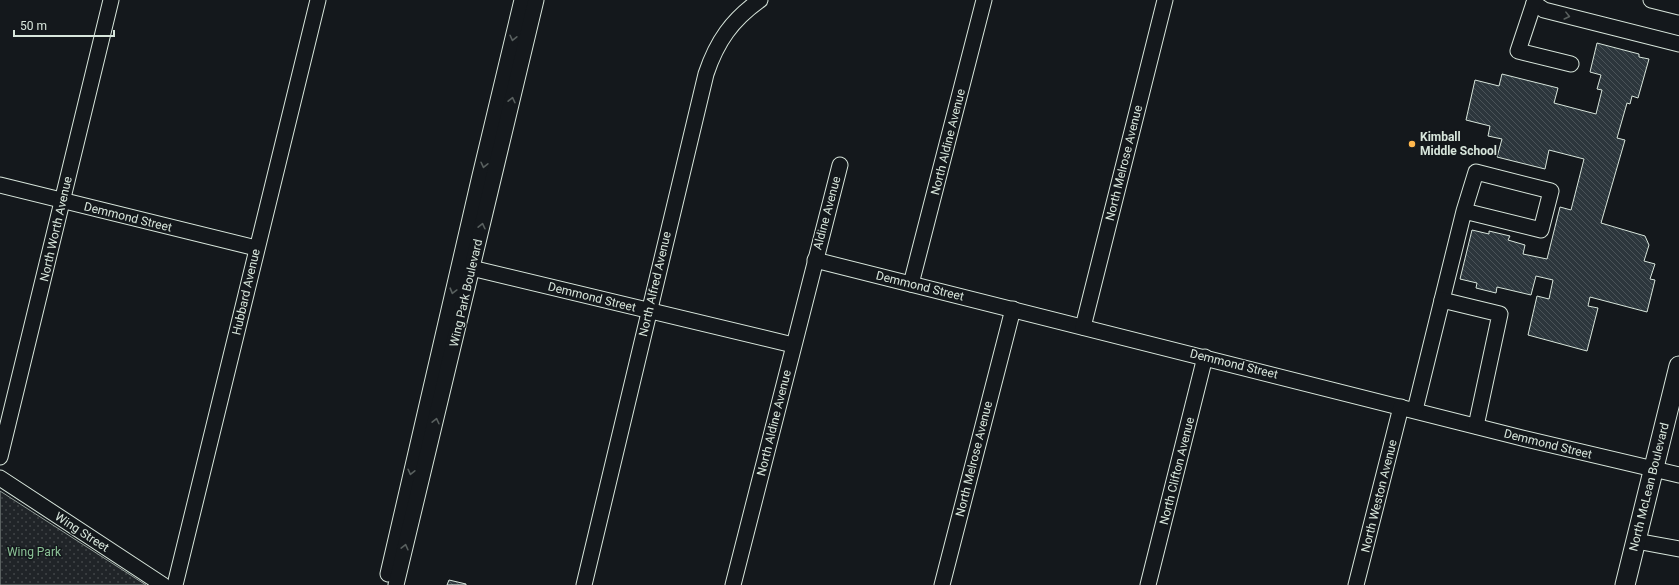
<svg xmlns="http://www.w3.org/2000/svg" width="1679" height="585" font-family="Roboto,sans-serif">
<defs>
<pattern id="park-dots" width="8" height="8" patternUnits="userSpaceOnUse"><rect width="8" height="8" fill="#202428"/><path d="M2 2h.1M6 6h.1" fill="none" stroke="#404447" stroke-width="1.8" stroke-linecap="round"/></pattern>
<pattern id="building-back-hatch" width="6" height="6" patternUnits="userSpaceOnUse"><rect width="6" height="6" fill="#2c363c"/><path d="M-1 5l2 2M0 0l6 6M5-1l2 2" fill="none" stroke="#4a5358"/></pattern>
</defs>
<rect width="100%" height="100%" fill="#14181c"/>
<path fill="url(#park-dots)" stroke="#939e99" d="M0,491L146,585H0Z"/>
<g fill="url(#building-back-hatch)" stroke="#d8e6dc">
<path d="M1597,43L1639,54V57L1649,59L1638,98L1632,96L1630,104L1627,103L1617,138L1625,140L1601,223L1645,236L1649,245L1644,261L1655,264L1650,279L1655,280L1647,312L1590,297L1588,306L1598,308L1587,351L1528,335L1537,296L1549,299L1553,280L1536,276L1531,295L1497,287L1496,293L1476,288L1477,283L1460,279L1472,230L1489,234V231L1510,236L1508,240L1525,245L1523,254L1547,259L1560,207L1571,210L1584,159L1549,150L1545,169L1497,157L1502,139L1488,136L1490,126L1466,120L1475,80L1499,86L1502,74L1558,88L1554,103L1596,114L1602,90L1597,89L1601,75L1590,72Z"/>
<path d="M449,580L466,584V585H447Z"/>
</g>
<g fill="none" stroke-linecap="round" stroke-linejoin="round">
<defs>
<g id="minor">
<path d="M1535,0L1534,3L1544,10L1679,44"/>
<path d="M1651,0L1679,7"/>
<path d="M1534,3L1518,51L1571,64"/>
<path d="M0,185L256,248"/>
<path d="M815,260L1522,438L1679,475"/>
<path d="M463,266L793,345"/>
<path d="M911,284L984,0"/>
<path d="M1442,300L1464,211L1476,172L1551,191L1541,230L1464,211"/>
<path d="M1083,327L1165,0"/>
<path d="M1415,410L1442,300L1500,314L1476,426"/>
<path d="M0,457L111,0"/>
<path d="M0,478L163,585"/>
<path d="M1636,541L1679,549"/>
<path d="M388,574C431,382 476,191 522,0"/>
<path d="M175,585L318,0"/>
<path d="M396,585L536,0"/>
<path d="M584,585L706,74C717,41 732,20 760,0"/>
<path d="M733,585L840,165"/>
<path d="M942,585L1013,309"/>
<path d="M1148,585L1205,357"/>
<path d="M1356,585L1401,407"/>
</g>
<path id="major" d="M1625,585L1679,366"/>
</defs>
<use href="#minor" stroke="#d8e6dc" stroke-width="17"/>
<use href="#major" stroke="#d8e6dc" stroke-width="21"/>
<use href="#minor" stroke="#14181c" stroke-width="15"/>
<use href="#major" stroke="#14181c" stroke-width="19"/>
</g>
<defs><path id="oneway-chevron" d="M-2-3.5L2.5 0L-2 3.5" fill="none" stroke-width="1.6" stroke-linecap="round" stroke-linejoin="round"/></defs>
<g stroke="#59605f">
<use href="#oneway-chevron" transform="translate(1567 16) rotate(14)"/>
<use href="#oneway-chevron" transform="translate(513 38) rotate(103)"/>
<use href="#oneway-chevron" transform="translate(512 100) rotate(-77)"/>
<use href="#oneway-chevron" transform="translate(484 165) rotate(103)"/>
<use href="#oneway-chevron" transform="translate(482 226) rotate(-77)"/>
<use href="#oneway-chevron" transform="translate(453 291) rotate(105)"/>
<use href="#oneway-chevron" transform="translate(436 421) rotate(-77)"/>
<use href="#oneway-chevron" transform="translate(411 472) rotate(103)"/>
<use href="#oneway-chevron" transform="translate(405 547) rotate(-76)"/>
</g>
<circle fill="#ffb74d" stroke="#14181c" stroke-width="1.5" cx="1412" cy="144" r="4"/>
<g text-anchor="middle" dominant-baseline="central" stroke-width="3" stroke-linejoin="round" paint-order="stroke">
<g font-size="12" font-weight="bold" fill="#d8e6dc" stroke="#14181c" text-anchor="start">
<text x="1420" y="137">Kimball<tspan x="1420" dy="14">Middle School</tspan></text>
</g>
<g font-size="12" fill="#d8e6dc" stroke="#14181c">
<text transform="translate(948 142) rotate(-76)">North Aldine Avenue</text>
<text transform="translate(1124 163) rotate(-76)">North Melrose Avenue</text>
<text transform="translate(827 213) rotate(-75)">Aldine Avenue</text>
<text transform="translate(128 217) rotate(14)">Demmond Street</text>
<text transform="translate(56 229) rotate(-77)">North Worth Avenue</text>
<text transform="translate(655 284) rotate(-77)">North Alfred Avenue</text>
<text transform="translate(920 286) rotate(14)">Demmond Street</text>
<text transform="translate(246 292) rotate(-77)">Hubbard Avenue</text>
<text transform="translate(466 293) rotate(-77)">Wing Park Boulevard</text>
<text transform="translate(592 297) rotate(14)">Demmond Street</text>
<text transform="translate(1234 364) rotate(14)">Demmond Street</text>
<text transform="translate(774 423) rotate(-76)">North Aldine Avenue</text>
<text transform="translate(1548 444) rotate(14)">Demmond Street</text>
<text transform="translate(974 459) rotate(-76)">North Melrose Avenue</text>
<text transform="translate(1177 471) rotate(-76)">North Clifton Avenue</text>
<text transform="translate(1649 487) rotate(-76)">North McLean Boulevard</text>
<text transform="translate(1379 496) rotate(-76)">North Weston Avenue</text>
<text transform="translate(82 532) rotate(33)">Wing Street</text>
</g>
<g font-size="12" fill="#8ac095" stroke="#14181c">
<text x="34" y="552">Wing Park</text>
</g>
</g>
<path d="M14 30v6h100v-6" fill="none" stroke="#d8e6dc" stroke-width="2"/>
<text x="20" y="30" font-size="12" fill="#d8e6dc" stroke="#14181c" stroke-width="3" paint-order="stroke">50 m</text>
</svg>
